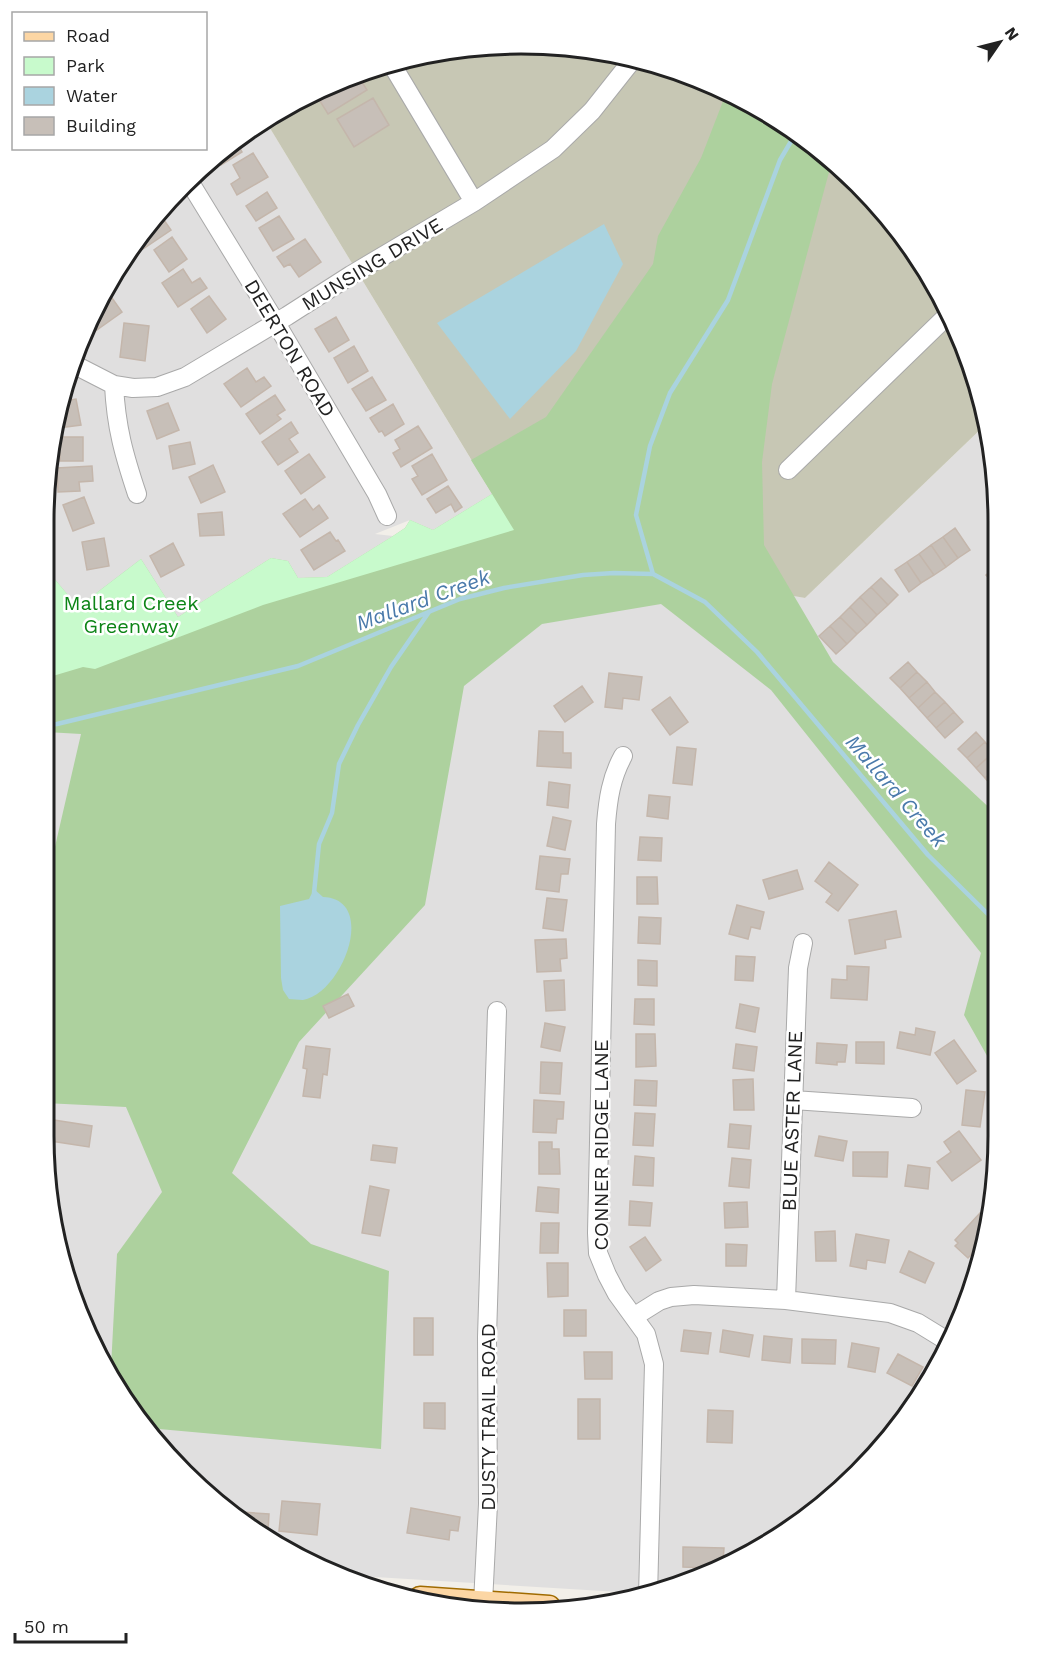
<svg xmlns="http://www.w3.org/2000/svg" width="1042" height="1657" viewBox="0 0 1042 1657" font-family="'Work Sans',sans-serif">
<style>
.residential{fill:#e0dfdf}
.construction{fill:#c7c7b4}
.forest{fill:#add19e}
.park{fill:#c8facc}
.water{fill:#aad3df}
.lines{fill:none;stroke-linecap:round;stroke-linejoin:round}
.stream{stroke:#aad3df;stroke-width:4.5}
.building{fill:#c7bfb8;stroke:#c4b6ab;stroke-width:1.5}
.minor-casing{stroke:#a9a9a9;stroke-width:20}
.major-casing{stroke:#a06b00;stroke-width:25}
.minor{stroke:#fff;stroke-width:18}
.major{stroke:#fcd6a4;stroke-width:22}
.labels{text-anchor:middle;stroke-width:5;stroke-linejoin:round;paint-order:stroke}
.street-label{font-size:20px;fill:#222;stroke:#fff}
.park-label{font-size:20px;fill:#0c8416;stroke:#fff}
.water-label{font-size:21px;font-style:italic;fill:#4a7aab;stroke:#fff}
.rim{fill:none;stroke:#222;stroke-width:3}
</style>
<rect width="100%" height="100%" fill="#f2efe9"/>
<path class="residential" d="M265,120L492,494L433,530L410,520L375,534L393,536L327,577L298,578L271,558L178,617L78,608L47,570L48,459L80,338L142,230L206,162Z
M985,425L997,489L994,1198L962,1318L900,1427L786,1533L652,1594L342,1575L230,1515L124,1402L69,1289L44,1136L46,678L514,530L805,598Z"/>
<path class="construction" d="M553,45L645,60L732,93L812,142L880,206L935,283L973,368L985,425L805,598L638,568L514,530L265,120L283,107L368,69L459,48Z"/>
<path class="forest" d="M727,91L812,142L832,161L772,384L762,462L764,545L833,662L996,814L995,1070L964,1015L981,953L771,690L661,604L542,624L464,686L425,905L299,1042L232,1173L311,1244L389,1271L381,1449L148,1428C132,1410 113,1392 111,1367L117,1254L162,1192L126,1107L44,1103L45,890L81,734L46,732L47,570L78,607L141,559L178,617L271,558L288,561L298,578L327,577L393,536L405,528L410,520L433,530L492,494L471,460L546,417L653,264L658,236L701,158Z"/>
<path class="park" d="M492,494L514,530L263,605L95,669L83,667L46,678L47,570L78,607L141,559L178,617L271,558L288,561L298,578L327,577L393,536L405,528L410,520L433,530Z"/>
<path class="water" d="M604,224L623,264L576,351L510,419L437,323Z
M314,889L323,897C378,899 343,993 303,1000C298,1000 293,999 289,999L283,990L281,978L280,906L309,899Z"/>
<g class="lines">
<path class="stream" d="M653,574L636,515L650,446L670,393L728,300L780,160L796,133
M46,725L57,724L298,666L460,599L504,588L583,575L614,573L653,574L705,602L757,652L928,855L996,922
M314,893L319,844L332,813L339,764L358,725L391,667L429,612"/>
</g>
<path class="building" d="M451,49L431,63L425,55Z
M357,74L367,90L328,114L315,93Z
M373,98L389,125L354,147L337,119Z
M236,141L242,152L221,165L215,156Z
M253,153L268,177L237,195L231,184L240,178L233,165Z
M267,192L277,208L256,221L246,206Z
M279,216L294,239L273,251L259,228Z
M154,218L158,224L164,220L171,230L143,249L137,240L142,230Z
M172,237L187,259L169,272L154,250Z
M305,239L321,262L299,277L290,264L284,267L277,257Z
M183,269L192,283L200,278L207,288L178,307L162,283Z
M107,291L122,312L94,332L88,324L95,316L94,314Z
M209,296L226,319L207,333L191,309Z
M336,317L349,340L329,352L315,329Z
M124,323L149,326L145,361L120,357Z
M354,346L368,371L348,383L334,358Z
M247,368L256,382L264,377L271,386L241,407L224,384Z
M372,377L386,400L366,411L352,389Z
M275,395L285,410L277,415L281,419L260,434L246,414Z
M76,399L81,425L59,428L58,421L63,401Z
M168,403L179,430L157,439L147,411Z
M393,404L404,424L385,436L382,431L379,432L370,418Z
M291,422L298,433L289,439L298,452L278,465L262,442Z
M418,426L432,448L401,467L393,453L400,449L395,440Z
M60,437H83V461H60Z
M190,442L195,464L173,469L169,446Z
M309,454L325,477L301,494L285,471Z
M432,454L447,480L422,495L412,479L418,476L412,466Z
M213,465L225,492L201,503L189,477Z
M92,466L93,481L79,482L80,491L58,492L57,468Z
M448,486L462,507L455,512L451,504L436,513L427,499Z
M84,497L94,523L73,531L63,505Z
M305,499L313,510L319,505L328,518L300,537L283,514Z
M222,512L224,535L200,536L198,514Z
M955,528L970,550L958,558L943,537Z
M330,532L336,541L338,540L345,551L314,570L301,550Z
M943,537L958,558L946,567L931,545Z
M104,538L109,566L87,570L82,542Z
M173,543L184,565L161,577L150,556Z
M931,545L946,567L934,575L919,554Z
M919,554L934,575L921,583L907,562Z
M907,562L921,583L909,592L895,570Z
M996,566L997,567V587L986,575Z
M881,578L898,595L888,605L871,587Z
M871,587L888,605L877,615L860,597Z
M860,597L877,615L867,625L850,607Z
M850,607L867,625L857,634L840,617Z
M840,617L857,634L847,644L830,626Z
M830,626L847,644L836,654L819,636Z
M908,662L917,672L900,688L890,678Z
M917,672L927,682L909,698L900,688Z
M609,673L642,677L639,700L623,698L622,709L605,707Z
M927,682L935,692L918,708L909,698Z
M582,686L593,702L565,722L554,706Z
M935,692L945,702L927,718L918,708Z
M670,697L688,722L670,735L652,710Z
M945,702L954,712L936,728L927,718Z
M954,712L963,722L945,738L936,728Z
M539,731L563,732V753H571V768L537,766Z
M976,732L985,742L967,758L958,749Z
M985,742L994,752L976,768L967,758Z
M677,747L696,749L692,785L673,783Z
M994,752L996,754V768L985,778L976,768Z
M996,768V786L994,788L985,778Z
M549,782L570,785L568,808L547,805Z
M649,795L670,797L668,819L647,816Z
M553,817L571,821L565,850L547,846Z
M640,837L662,838L661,861L638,860Z
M540,856L570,859L568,874H561L559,892L536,889Z
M829,862L858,885L838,911L826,902L832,894L815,881Z
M797,870L803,889L769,899L763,880Z
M637,877H657L658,904H637Z
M547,898L567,900L563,931L543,928Z
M737,905L764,912L760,929L751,927L748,939L729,934Z
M896,911L901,937L885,940L886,948L855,954L849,920Z
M639,917L661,918L660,944L638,943Z
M566,939L567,958L560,959L561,971L537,972L535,940Z
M736,956L755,957L753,981L735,980Z
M638,960L657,961V986L638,985Z
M847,966L869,967L867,1000L831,998L832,979L847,980Z
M564,980L565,1010L546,1011L544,981Z
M348,994L354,1006L329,1018L323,1006Z
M635,999H654V1025L634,1024Z
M740,1004L759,1008L755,1032L736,1028Z
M545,1023L565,1027L560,1051L541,1047Z
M916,1028L935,1032L930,1055L897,1048L900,1032L915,1035Z
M636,1034H655L656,1066L636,1067Z
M954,1040L976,1071L957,1084L935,1053Z
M856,1042H884V1064L856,1063Z
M817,1043L847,1045L845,1062H837V1065L816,1063Z
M736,1044L757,1047L754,1071L733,1068Z
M306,1046L330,1049L327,1075L323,1074L320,1098L303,1096L307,1069L303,1068Z
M541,1062L562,1063L560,1094L540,1093Z
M753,1079L754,1110H734L733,1080Z
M635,1080L657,1081L656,1106L634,1105Z
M966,1090L985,1092L980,1127L962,1125Z
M534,1100L564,1102L563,1119H557L556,1133L533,1132Z
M635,1113L655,1114L653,1146L633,1145Z
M54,1120L92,1126L89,1147L51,1141Z
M730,1124L751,1126L749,1149L728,1147Z
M959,1131L981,1160L952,1181L937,1162L951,1152L944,1142Z
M819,1136L847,1141L843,1161L815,1156Z
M539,1142H552V1149H559L560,1174H539Z
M373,1145L397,1148L395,1163L371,1160Z
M853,1152H888L887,1177L853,1176Z
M635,1156L654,1158L653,1186L633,1185Z
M732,1158L751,1160L749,1188L729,1186Z
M908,1165L930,1168L928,1189L905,1186Z
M370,1186L389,1190L380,1236L362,1233Z
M538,1187L559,1189L558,1213L536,1211Z
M630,1201L652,1203L650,1226L629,1225Z
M747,1202L748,1227L725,1228L724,1203Z
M980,1213L989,1220L982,1243L968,1258L955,1246L958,1243L955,1240Z
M541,1223H559L558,1253H540Z
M835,1231L836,1261H816L815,1232Z
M856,1234L889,1240L885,1263L867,1260L866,1269L850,1266Z
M645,1237L661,1260L646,1271L630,1247Z
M726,1244L747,1245L746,1266H726Z
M909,1251L934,1263L925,1283L900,1272Z
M547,1263H568V1296L548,1297Z
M564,1310H586V1336H564Z
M414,1318H433V1355H414Z
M684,1330L711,1333L708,1354L681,1351Z
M723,1330L753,1335L749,1357L720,1352Z
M764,1336L792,1339L790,1363L762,1360Z
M802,1339L836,1340L835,1364L802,1363Z
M852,1343L879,1348L875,1372L848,1367Z
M584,1352H612V1379H585Z
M898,1354L923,1367L912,1386L887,1373Z
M578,1399H600V1439H578Z
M424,1403H445V1429L424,1428Z
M708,1410L733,1411L732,1443L707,1442Z
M282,1501L320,1504L317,1535L279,1531Z
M411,1508L460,1517L458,1531L450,1530L449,1540L407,1533Z
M242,1512L269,1514L268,1531H260L241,1521Z
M683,1547L724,1548L723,1562L710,1568L683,1567Z"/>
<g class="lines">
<g class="minor-casing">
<path id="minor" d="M391,63L474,202
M189,181L276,323L377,494L387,516
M73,364L114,385L133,388L157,387L185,377L287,316L351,275L474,202L553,149L592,111L634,58
M114,385C116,427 124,455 137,494
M788,470L949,314
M623,756C611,778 608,799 606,824L597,1233L598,1253L607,1275L617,1294L646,1334L654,1364L648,1596
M793,1100L912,1108
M786,1300L798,968L803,943
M635,1316L659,1301L671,1297L694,1295L786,1300L890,1313L918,1323L949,1342
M483,1603L488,1504L487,1337L497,1011"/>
</g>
<g class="major-casing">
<path id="major" d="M420,1598L549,1607"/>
</g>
<use href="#minor" class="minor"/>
<use href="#major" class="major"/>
</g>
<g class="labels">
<g class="street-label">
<text transform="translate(372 264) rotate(-31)" y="7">MUNSING DRIVE</text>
<text transform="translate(290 348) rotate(59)" y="7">DEERTON ROAD</text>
<text transform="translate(792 1121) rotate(-88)" y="7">BLUE ASTER LANE</text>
<text transform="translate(601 1145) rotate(-90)" y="7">CONNER RIDGE LANE</text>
<text transform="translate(488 1417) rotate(-90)" y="7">DUSTY TRAIL ROAD</text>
</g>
<g class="park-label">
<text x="131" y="610">Mallard Creek<tspan x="131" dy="23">Greenway</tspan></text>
</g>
<g class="water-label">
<text transform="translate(423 600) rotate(-20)" y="7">Mallard Creek</text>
<text transform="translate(896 791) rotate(49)" y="7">Mallard Creek</text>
</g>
</g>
<path d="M0 0H1042V1657H0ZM521 54H521A467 467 0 0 1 988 521V1136A467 467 0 0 1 521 1603H521A467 467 0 0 1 54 1136V521A467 467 0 0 1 521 54Z" fill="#fff" fill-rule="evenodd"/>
<path class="rim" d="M521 54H521A467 467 0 0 1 988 521V1136A467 467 0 0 1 521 1603H521A467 467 0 0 1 54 1136V521A467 467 0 0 1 521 54Z"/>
<rect x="12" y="12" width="195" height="138" fill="#ffffff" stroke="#a7a7a7" stroke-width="1.5"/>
<rect x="24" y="32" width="30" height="9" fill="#fcd6a4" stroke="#a7a7a7" stroke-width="1.5"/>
<text x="66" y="42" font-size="18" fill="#222222">Road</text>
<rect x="24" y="57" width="30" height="18" fill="#c8facc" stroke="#a7a7a7" stroke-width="1.5"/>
<text x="66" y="72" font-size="18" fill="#222222">Park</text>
<rect x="24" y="87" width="30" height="18" fill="#aad3df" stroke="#a7a7a7" stroke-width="1.5"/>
<text x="66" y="102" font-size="18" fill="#222222">Water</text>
<rect x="24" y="117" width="30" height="18" fill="#c7bfb8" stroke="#a7a7a7" stroke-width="1.5"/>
<text x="66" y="132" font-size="18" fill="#222222">Building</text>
<g transform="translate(1000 42) rotate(55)" stroke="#ffffff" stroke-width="4.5" paint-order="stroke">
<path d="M0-4.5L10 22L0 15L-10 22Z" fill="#222222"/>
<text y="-9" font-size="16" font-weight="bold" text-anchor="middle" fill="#222222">N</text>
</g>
<path d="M15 1633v9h111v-9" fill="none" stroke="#222222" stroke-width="3"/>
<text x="24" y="1633" font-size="18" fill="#222222" stroke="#ffffff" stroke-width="4.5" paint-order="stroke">50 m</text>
</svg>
